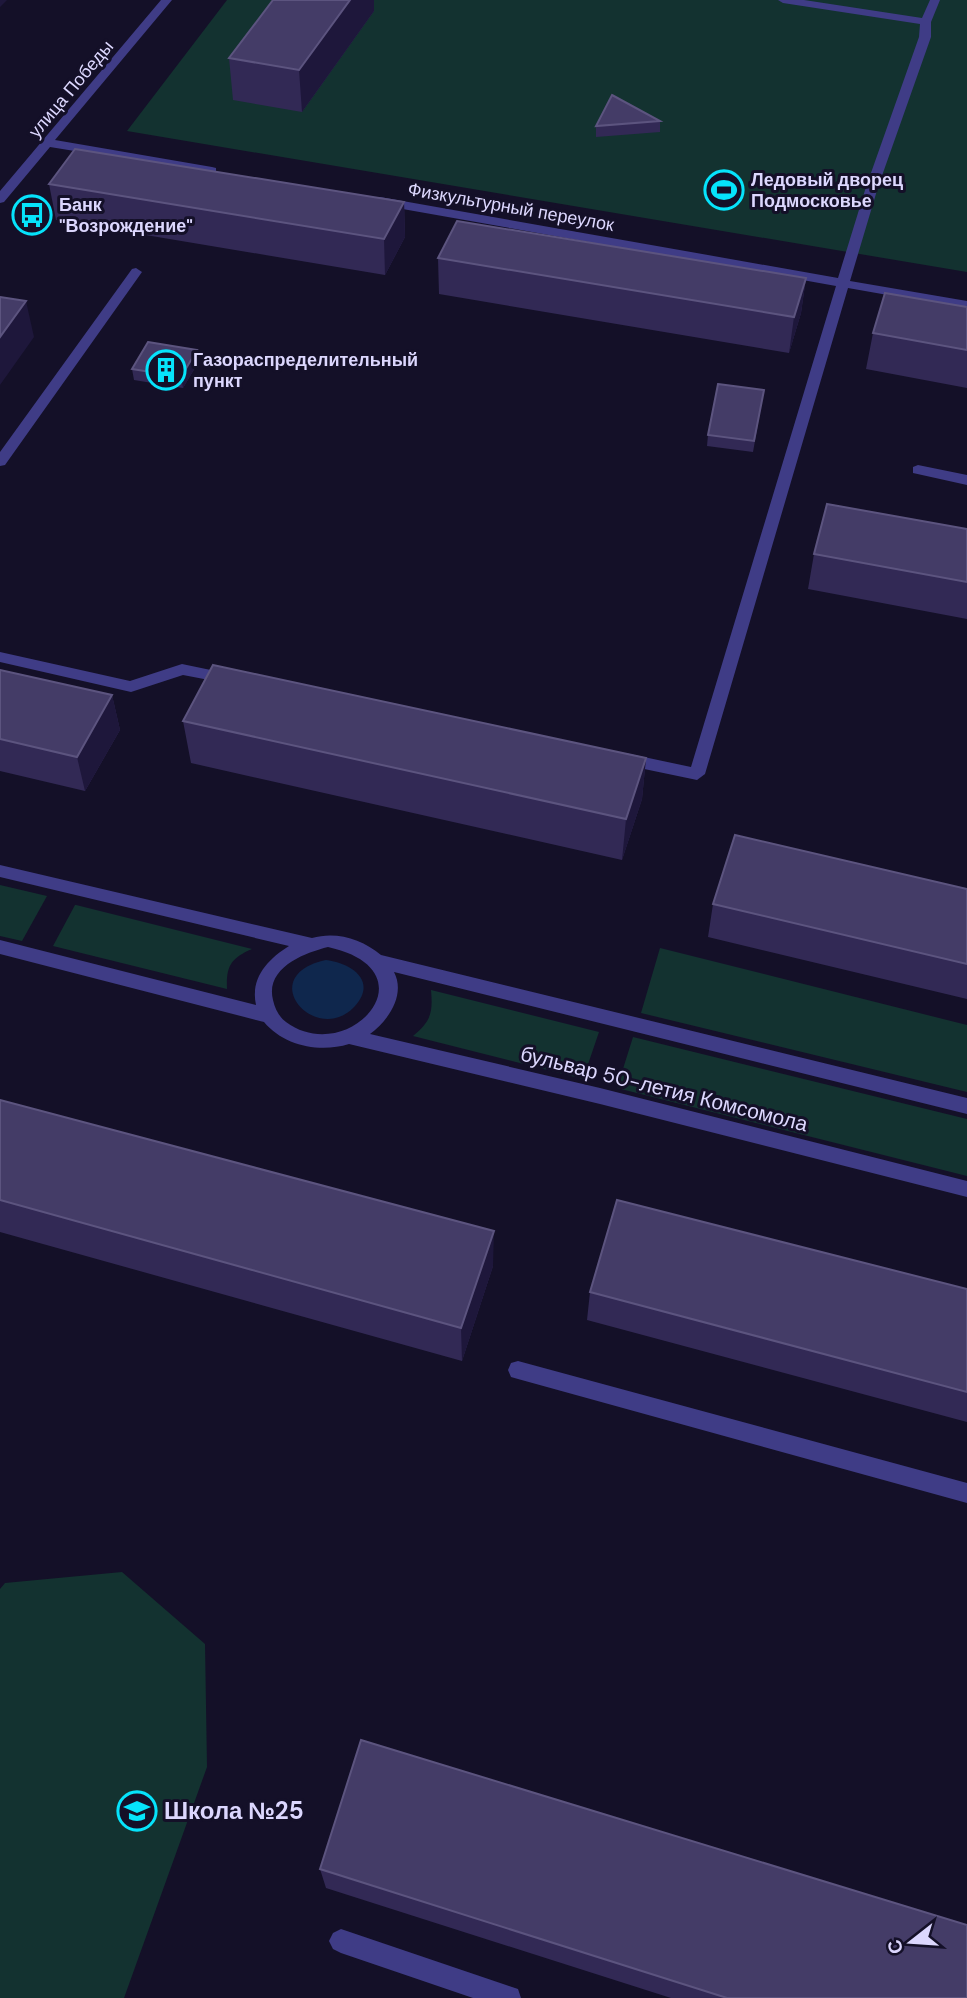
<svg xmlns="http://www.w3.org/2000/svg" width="967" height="1998" viewBox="0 0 967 1998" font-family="'DM Sans',sans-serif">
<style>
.green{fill:#133230}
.water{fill:#0f274d}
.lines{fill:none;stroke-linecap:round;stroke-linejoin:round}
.minor{fill:#3f3c86;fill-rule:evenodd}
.wall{fill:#322955}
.shaded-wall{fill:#1e173b}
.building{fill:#443c67;stroke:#5c547f;stroke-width:2}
.labels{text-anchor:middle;stroke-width:6;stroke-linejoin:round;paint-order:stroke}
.far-street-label{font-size:18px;fill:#dcd7fe;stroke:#141028}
.far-poi-label{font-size:18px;font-weight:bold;fill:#dcd7fe;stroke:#141028;text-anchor:start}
.street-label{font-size:21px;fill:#dcd7fe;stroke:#141028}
.near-poi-label{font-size:24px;font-weight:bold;fill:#dcd7fe;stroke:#141028;text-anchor:start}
</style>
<rect width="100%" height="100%" fill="#141028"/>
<path class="green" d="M227,0H967V272L127,131Z
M0,885L47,896L22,941L0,936Z
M75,905H76L252,949C231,958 226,966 227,989L53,946Z
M660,948L967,1025V1092L641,1013Z
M431,990L599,1032L583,1079L413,1036C431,1021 433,1013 431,990Z
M633,1037L967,1119V1176L617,1088Z
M122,1572L205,1644L207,1767L124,1998H0V1589L5,1583Z"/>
<path class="water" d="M326,960C350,963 378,980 355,1006C317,1048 252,976 326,960Z"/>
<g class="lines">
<path class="minor" d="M161,0H172L55,140L212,167L216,168V174L50,147L4,202L0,203V191Z
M778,0H804L922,18L930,0H940L931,22V37L878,187L850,281L967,301V309L848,288L705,774L697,780L625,765L617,759L625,753L691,767L836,286L380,205L374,201L380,197L838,278L866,187L919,37L920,24L783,3Z
M136,268L142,272L5,465L0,466V452L132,269Z
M918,465L967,475V485L913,473V467Z
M0,652L130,681L182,664L230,674L238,679L230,684L183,675L131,692L0,662Z
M0,865L312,938C336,931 362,939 381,955L967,1098V1114L394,972C406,995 388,1021 370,1034L600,1088L967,1181V1197L600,1104L349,1044C320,1053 284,1046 264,1022L0,954V940L256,1005C250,978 268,959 289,946L0,877ZM328,947C436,971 348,1068 286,1022C279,1017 275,1009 273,1000C265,968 304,953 328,947Z
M518,1361L967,1483V1503L518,1379L511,1377L508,1370L511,1363Z
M341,1929L509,1986L518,1989L521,1998H473L341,1953L333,1949L329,1941L333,1933Z"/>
</g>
<path class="wall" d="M273,0H374V11L302,112L233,100L229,58Z
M660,121V132L596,137V126Z
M49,184L404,202L405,237L385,275L56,220Z
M438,258L806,278L801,313L789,353L439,294Z
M967,307V388L866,369L873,333Z
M199,361L183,388L134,380L132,369Z
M762,401L753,452L707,446L708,435Z
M967,529V619L808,589L814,554Z
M0,670L112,695L120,730L85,791L0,771Z
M183,721L646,758L642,799L622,860L191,763Z
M967,889V999L708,937L713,904Z
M0,1100L493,1266L462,1361L0,1232Z
M967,1289V1422L587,1320L590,1292Z
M320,1869L967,1998H671L326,1888Z"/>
<path class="shaded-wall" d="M0,0H7L0,7Z
M350,0H374V11L302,112L299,70Z
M404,202L405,237L385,275L384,239Z
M806,278L801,313L789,353L794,317Z
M26,301L34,337L0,385V337Z
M197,350L199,361L183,388L181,377Z
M112,695L120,730L85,791L77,757Z
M646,758L642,799L622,860L626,819Z
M494,1231L493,1266L462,1361L461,1328Z"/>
<path class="building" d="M273,0H350L299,70L229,58Z
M612,95L660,121L596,126Z
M75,149L404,202L384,239L49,184Z
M457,221L806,278L794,317L438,258Z
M885,293L967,307V350L873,333Z
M0,297L26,301L0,337Z
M148,342L197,350L181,377L132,369Z
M718,384L764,390L754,441L708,435Z
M827,504L967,529V582L814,554Z
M213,665L646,758L626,819L183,721Z
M0,670L112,695L77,757L0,739Z
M735,835L967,889V964L713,904Z
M0,1100L494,1231L461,1328L0,1200Z
M617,1200L967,1289V1392L590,1292Z
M361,1740L967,1925V1998H727L320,1869Z"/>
<defs>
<g id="stadium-ring" transform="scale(2.0125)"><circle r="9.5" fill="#141028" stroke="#06e3fb" stroke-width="1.5"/><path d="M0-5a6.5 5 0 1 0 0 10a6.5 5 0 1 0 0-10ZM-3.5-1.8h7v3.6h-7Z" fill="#06e3fb"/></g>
<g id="bus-ring" transform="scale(2.0125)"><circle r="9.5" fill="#141028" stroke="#06e3fb" stroke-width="1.5"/><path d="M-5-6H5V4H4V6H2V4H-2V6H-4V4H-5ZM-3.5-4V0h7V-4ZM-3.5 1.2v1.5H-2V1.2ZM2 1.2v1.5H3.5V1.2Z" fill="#06e3fb"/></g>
<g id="building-ring" transform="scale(2.0125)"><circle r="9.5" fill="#141028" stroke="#06e3fb" stroke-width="1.5"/><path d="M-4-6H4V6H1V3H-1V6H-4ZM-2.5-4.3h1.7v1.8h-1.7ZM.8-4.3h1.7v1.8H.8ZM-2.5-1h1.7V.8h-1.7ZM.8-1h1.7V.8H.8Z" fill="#06e3fb"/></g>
<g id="school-ring" transform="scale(2.0125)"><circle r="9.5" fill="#141028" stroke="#06e3fb" stroke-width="1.5"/><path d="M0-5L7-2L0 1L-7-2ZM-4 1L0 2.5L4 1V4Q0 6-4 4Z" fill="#06e3fb"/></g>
</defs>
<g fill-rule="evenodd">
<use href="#stadium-ring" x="724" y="190"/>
<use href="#bus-ring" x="32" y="215"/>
<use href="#building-ring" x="166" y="370"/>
<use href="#school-ring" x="137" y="1811"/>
</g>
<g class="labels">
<g class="far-street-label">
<text transform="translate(71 89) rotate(-50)" y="6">улица Победы</text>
<text transform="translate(511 207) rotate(10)" y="6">Физкультурный переулок</text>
</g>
<g class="far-poi-label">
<text x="751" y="186">Ледовый дворец<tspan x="751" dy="21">Подмосковье</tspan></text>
<text x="59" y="211">Банк<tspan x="59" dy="21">"Возрождение"</tspan></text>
<text x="193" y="366">Газораспределительный<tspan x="193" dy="21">пункт</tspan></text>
</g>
<g class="street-label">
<text transform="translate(664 1089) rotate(14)" y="7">бульвар 50-летия Комсомола</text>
</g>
<g class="near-poi-label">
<text x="164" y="1819">Школа №25</text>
</g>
</g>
<g transform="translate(911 1942) rotate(253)" stroke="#141028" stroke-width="5" paint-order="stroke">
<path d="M0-5L12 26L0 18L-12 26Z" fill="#dcd7fe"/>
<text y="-10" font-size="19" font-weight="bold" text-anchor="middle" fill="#dcd7fe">С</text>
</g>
</svg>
